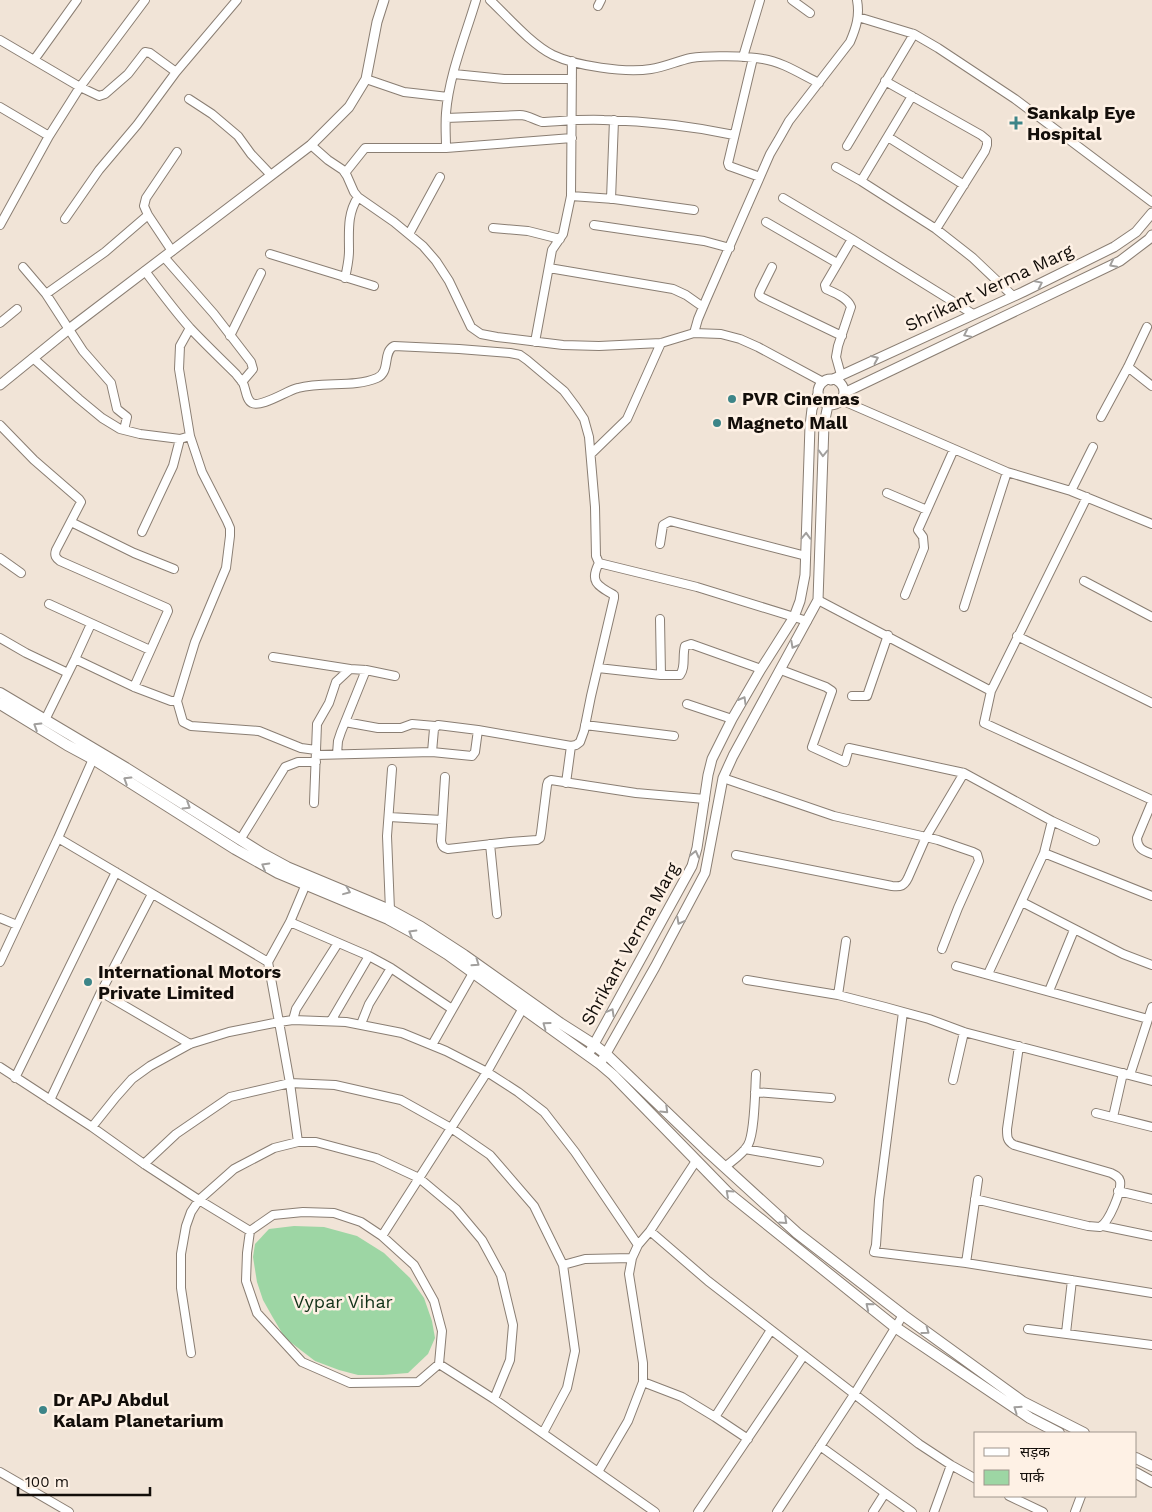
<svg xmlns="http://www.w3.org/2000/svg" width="1152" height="1512" viewBox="0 0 1152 1512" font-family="'Work Sans','Noto Sans Devanagari',sans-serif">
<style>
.green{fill:#9dd6a4}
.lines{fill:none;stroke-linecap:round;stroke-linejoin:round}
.minor-casing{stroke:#8a7e73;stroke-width:10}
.tertiary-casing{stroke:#8a7e73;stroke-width:11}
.secondary-casing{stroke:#8a7e73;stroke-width:12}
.minor{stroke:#fff;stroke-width:8}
.tertiary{stroke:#fff;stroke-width:9}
.secondary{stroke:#fff;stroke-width:10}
.oneway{stroke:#a19f9d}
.poi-dot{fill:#3d8588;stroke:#fef1e5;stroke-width:2}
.labels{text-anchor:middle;stroke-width:5;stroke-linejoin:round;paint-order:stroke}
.poi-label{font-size:18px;font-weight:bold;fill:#130e0a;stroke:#fef1e5;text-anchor:start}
.street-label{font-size:18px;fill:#130e0a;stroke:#fef1e5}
.park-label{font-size:18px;fill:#113117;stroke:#fef1e5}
</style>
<rect width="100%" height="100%" fill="#f1e4d7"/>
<path class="green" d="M294,1226L324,1227L357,1236L384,1253L410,1278L424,1298L432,1321L435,1338L428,1354L408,1373L383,1375H358L339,1370L315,1361L285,1338L272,1316L263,1300L257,1282L253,1257L255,1244L269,1229Z"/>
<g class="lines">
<g class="minor-casing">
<path id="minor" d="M490,0C508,17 531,44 553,55C576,66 625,73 651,69C665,67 677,61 691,58C707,55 747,56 763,59C783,62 802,75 819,83
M792,0L810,13
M598,6L601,0
M858,17L914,34L938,48L1015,99L1152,202
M0,40L80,87L99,96L105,94L128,74L145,52L150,53L176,72
M743,57L760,0
M753,58L728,163L729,166L732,167L760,177
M34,60L77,0
M454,74L504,79H572
M366,79L404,92L448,97
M885,81L981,135L987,140V145L985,151L936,229
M189,99L212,114L238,136L251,154L271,175
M0,107L49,136
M446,118L520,115C528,115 534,120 542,122C562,121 583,119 604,120C648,121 691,126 734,135
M888,137L964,185
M311,145L328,160L343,170L347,176L354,192L358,197L394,222L423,246L436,261L449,281L471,327L481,334L497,337L563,345L599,346L661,343L694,333L721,334L740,339L758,347L823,382
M847,146L914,34
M446,148C446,137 445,125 446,113C449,75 465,37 476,0
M836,167L861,181L936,229L973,258L1013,296
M345,173L365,148H446L572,138
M861,181L912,96
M571,196L614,199L694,210
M783,198L852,239L973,314
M611,199L614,120
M65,219L99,170L137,125L176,72L237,0
M766,222L837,263
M0,225L49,136L80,87L145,0
M594,225L704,241L730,248
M493,228L528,231L560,239
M409,234L440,177
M172,251L148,215L144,206L146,198L177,152
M270,254L374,286
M164,257L214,314L251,362L253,369L242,382
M23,267L46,294L83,351L111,383L117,409L127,417L124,430
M772,267L760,291L759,295L761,297L842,336
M549,268L673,289L686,295L703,307
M145,271C160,291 174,310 190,328C205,344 221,359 236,374C238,377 241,380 243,383C246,389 246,400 252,403C261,408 288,390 298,388C323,381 354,388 377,378C391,372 382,352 394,346L459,349L510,353L520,355L527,360L564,391L576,407L584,419L589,437L595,507L596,556L599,563L697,587L807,621
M345,278C347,269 349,260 349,251C349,231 347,214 358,197
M46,294L105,252L148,215
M0,323L17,309
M694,333L698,319L706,300L770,154L780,137L789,121L850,42C856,28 860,16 857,0
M230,336L261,273
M535,342L552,250L563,234L571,196L572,61
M33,358L79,399L102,418L120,429L140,434L180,439L190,436
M1128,367L1152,386
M841,375L836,357L838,346L851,307C848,298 835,293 826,289L825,285L852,239
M841,400L1007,472L1071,491L1152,524
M1101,417L1128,367L1147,327
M0,425L34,460L79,499L81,502L56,550C54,556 56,558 60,561L167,608L168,611L134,687
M591,454L627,419L661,343
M1071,491L1093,447
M887,493L927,510
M71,522L134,553L174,569
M142,532L173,466L180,439
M660,544L663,525L670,521L806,556
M0,558L21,573
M1084,581L1152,617
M905,595L924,548L923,537L918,530L954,449
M818,600L991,691L984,723L1152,800
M49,604L150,650
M964,607L1007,472
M660,619L661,675
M1017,636L1152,703
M0,638L26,653L68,673
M273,657L350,669L336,682L329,703L317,724L314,803
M75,659L134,687L171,701H177L195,642L226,568L230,536V528L227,521L202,472L190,436L179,369L180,346L190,328
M598,668L661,675H680C686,667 682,656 685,646L691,644L761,669
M350,669L366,670L395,676
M781,670L826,687L832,691L812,747L845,762L849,748L964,773L1052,821L1044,853L1152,896
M991,691L1087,497
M852,696H867L888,635
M177,701L183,722L191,726L259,731L301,748L316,750
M687,704L732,719
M45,720L75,659L91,624
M345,722L378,728H401L412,724L435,726
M585,725L674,736
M432,752L434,729L438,725L478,730L571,746L576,745L580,742L584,731L591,696L614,598V595C598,586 589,582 599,563
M337,754L338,741L341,732L366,670
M316,755L432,752L472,756L475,752L478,730
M93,759L58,838L268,962L290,922L306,884
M445,777L441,841C442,846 443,848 448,849L510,842L537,840L540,838L541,833L547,785L548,782L551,780L636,793L705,799
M723,778L834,816L926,837L964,773
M566,783L571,746
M1152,802L1137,838C1137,848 1143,851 1152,854
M389,817L442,820
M1052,821L1095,841
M240,840L285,767L298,762H316
M490,844L497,914
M736,855L892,886C901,887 904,886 908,878L926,837L938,840L973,852L977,854L979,861L958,908L942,949
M1022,902L1123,954L1152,965
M390,910L387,836L392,769
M0,918L17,925
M290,922L369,956L391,968L452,1009
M0,962L58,838
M956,966L1148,1019
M988,974L1044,853
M747,980L838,995L885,1007L929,1019L964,1032L1152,1081
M1049,991L1074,930
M101,992L190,1044
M838,995L846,941
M903,1012L879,1200L876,1245L874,1252L966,1263L1152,1293
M293,1020L296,1009L338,943
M331,1021L369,956
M361,1024L369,1004L391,968
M432,1045L473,973
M0,1067L92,1127L144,1164L199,1200L250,1231L273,1215L303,1212L334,1213L361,1222L382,1236L414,1265L434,1301L442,1331L439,1364L418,1382L350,1383L302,1362L257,1313L246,1281L247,1253L250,1231
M1130,1075L1152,1007
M15,1078L116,872
M953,1080L964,1032
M755,1092L831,1098
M50,1100L101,992L152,894
M1096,1113L1152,1127
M1113,1117L1123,1073
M92,1127L116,1097L132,1079L150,1066L190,1044L229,1032L279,1022L268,962
M298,1142L290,1083L279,1022L293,1020L346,1022L402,1033L446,1051L487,1072L523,1008
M745,1149L819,1162
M144,1164L176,1134L230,1097L290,1083L335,1085L401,1100L451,1128L490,1155L534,1206L563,1265L575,1351L567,1388L543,1433
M725,1167C732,1161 743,1154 748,1145C755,1132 755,1090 756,1074
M1118,1191L1152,1199
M975,1199L1088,1226L1100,1227C1109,1222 1122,1191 1120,1181C1119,1177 1115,1175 1111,1173L1014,1145C1007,1141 1007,1137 1007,1129L1019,1046
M1103,1226L1152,1236
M650,1231L708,1281L919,1444L951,1465L976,1479
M382,1236L487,1072L518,1092L544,1112L575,1152L638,1245
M966,1263L978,1180
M563,1265L585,1259L632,1258
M1028,1329L1152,1345
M1066,1333L1072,1280
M191,1353L181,1288V1254L186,1226L191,1212L199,1200L234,1169L274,1148L298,1142H316L376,1158L419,1178L456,1209L482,1240L501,1275L513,1325L510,1360L494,1399
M439,1364L494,1399L655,1512
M643,1382L682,1397L715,1417L748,1439
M715,1417L771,1330
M820,1446L885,1493L912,1512
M0,1472L69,1512
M598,1472L628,1421L643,1382V1363L629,1274L632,1258L638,1245L650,1231L696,1161
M1009,1496L1043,1512
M698,1512L804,1355
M777,1512L855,1393L903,1315
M873,1512L885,1493
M934,1512L951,1465
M1075,1512L1081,1496"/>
</g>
<g class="tertiary-casing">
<path id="tertiary" d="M818 392a13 13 0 1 1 26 0a13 13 0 1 1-26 0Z
M831,380L1023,292L1114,247L1136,232L1152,213
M0,385L69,329L311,145L349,107L366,79L377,22L384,0
M844,393L1120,261L1149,239L1152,235
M588,1055L692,866L697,848L708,775L712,759L732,719L761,669L794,617L800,601L805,575L810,426L812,409L818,394
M600,1064L655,967L705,873L723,778L733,756L818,600L824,424L828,405"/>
</g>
<g class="secondary-casing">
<path id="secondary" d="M0,693L126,768L263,854L287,867L390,910L421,927L464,955L560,1023L593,1044L606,1054L706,1150L797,1233L903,1315L1023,1402L1084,1433
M0,704L67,745L93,759L235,849L278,873L388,919L410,931L447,954L600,1064L613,1075L728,1193L895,1327L1030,1418L1059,1433
M1136,1458L1152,1466
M1136,1473L1152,1482"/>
</g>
<use href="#minor" class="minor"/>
<use href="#tertiary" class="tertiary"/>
<use href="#secondary" class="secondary"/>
</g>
<defs><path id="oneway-chevron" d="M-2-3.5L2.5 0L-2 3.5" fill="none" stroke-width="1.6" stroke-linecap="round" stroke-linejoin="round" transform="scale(1.25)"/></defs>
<g class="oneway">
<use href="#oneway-chevron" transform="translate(1113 264) rotate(153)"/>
<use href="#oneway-chevron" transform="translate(1039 284) rotate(-26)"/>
<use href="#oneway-chevron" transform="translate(967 334) rotate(154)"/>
<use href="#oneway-chevron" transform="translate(875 359) rotate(-24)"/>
<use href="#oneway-chevron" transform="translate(823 453) rotate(92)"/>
<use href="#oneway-chevron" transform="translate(806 536) rotate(-88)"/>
<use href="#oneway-chevron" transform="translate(794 645) rotate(118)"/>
<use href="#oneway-chevron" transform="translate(743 700) rotate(-60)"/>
<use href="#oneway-chevron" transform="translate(37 726) rotate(-148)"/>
<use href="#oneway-chevron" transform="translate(127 780) rotate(-148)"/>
<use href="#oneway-chevron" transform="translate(187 806) rotate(32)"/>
<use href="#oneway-chevron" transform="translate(695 854) rotate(-76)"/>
<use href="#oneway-chevron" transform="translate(265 866) rotate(-150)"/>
<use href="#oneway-chevron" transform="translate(347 891) rotate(22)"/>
<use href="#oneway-chevron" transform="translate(680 921) rotate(118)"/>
<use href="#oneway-chevron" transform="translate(412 933) rotate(-149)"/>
<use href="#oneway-chevron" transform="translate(476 963) rotate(35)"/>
<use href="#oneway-chevron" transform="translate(611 1012) rotate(-61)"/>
<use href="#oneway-chevron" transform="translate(546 1025) rotate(-144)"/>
<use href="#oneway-chevron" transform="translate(665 1110) rotate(44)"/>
<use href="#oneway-chevron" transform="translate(729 1193) rotate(-138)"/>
<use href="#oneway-chevron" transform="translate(784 1221) rotate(42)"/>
<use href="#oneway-chevron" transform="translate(869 1306) rotate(-141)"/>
<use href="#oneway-chevron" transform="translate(926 1331) rotate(36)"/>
<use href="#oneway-chevron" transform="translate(1017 1409) rotate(-145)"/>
</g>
<g class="poi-dot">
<path d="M1013.5 115.5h5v5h5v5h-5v5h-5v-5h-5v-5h5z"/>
<circle cx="732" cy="399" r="5"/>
<circle cx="717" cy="423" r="5"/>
<circle cx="88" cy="982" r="5"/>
<circle cx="43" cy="1410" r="5"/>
</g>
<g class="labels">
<g class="poi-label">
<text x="1027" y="119">Sankalp Eye<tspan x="1027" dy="21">Hospital</tspan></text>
<text x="742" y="405">PVR Cinemas</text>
<text x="727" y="429">Magneto Mall</text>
<text x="98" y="978">International Motors<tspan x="98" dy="21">Private Limited</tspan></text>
<text x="53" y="1406">Dr APJ Abdul<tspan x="53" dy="21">Kalam Planetarium</tspan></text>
</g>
<g class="street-label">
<text transform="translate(989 288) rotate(-25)" y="6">Shrikant Verma Marg</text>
<text transform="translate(630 944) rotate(-61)" y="6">Shrikant Verma Marg</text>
</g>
<g class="park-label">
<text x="343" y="1308">Vypar Vihar</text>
</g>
</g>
<rect x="974" y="1432" width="162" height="65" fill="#fef1e5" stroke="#a0968d"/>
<rect x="984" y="1448" width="25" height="8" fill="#ffffff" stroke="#a0968d"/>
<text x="1020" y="1457" font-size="15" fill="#130e0a">सड़क</text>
<rect x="984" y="1470" width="25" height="15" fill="#9dd6a4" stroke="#a0968d"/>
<text x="1020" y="1482" font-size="15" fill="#130e0a">पार्क</text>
<path d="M18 1487v8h132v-8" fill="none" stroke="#130e0a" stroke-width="2.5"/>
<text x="25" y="1487" font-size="15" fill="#130e0a" stroke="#fef1e5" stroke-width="4" paint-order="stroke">100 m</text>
</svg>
